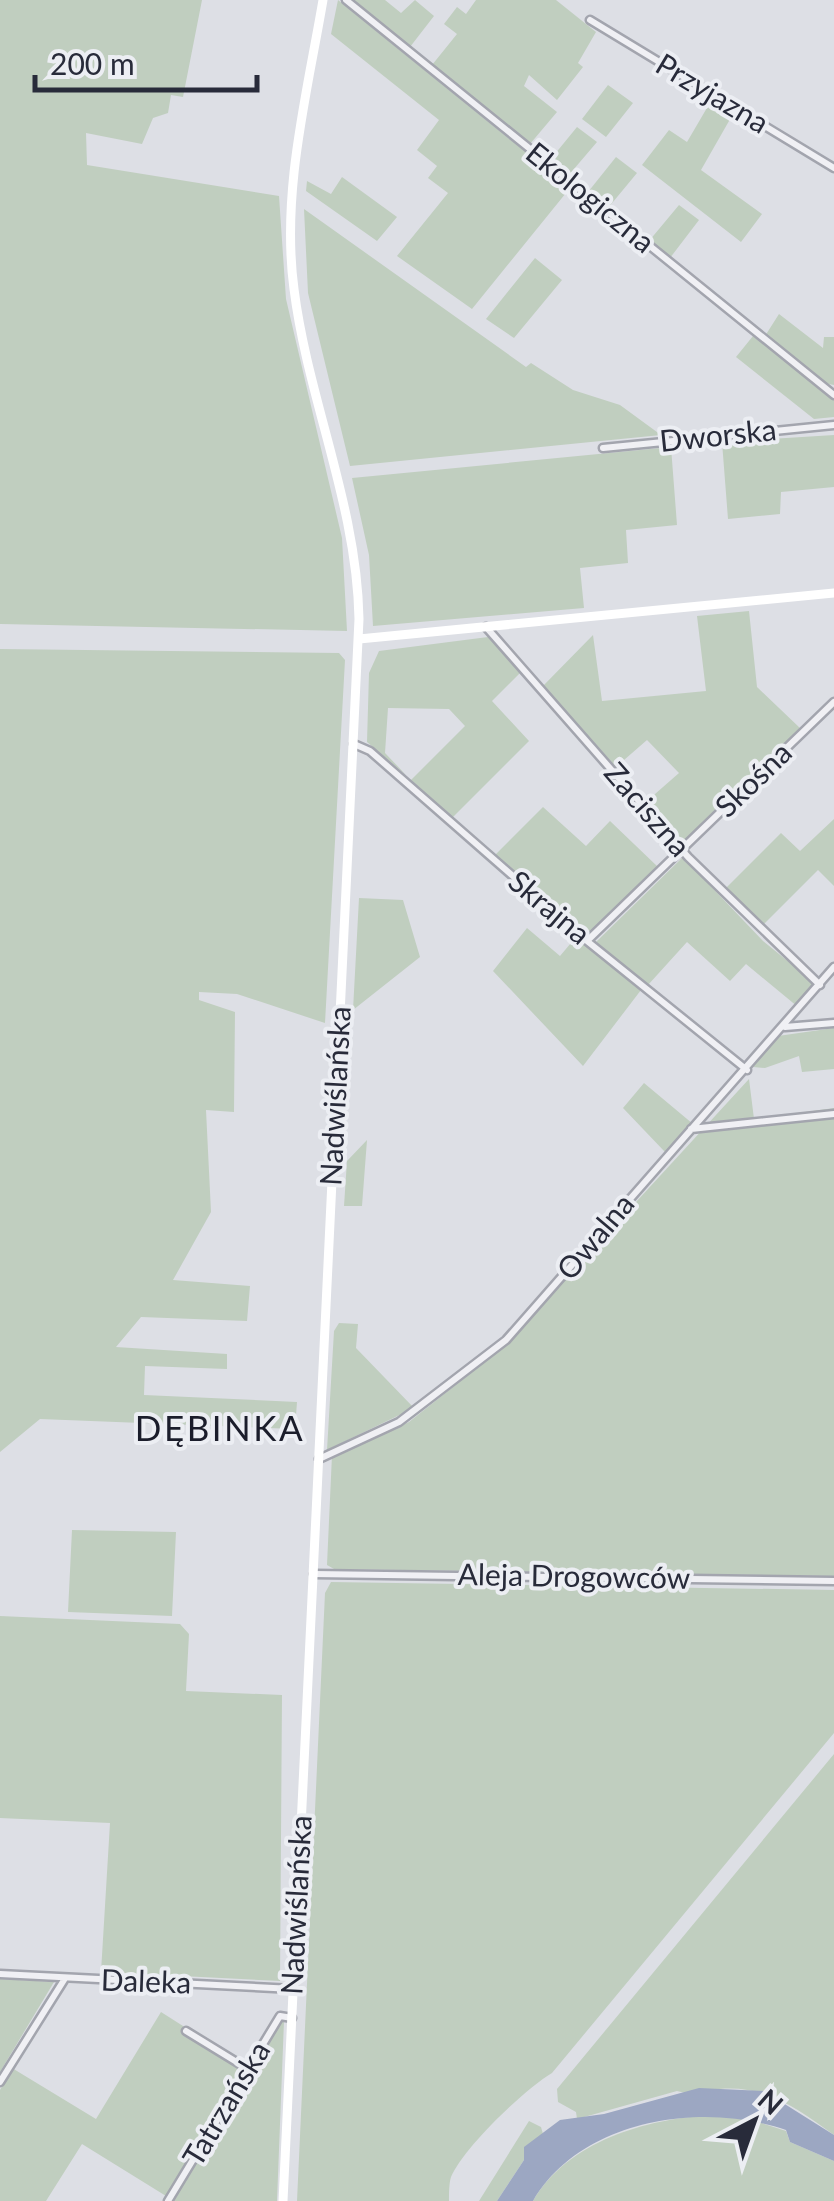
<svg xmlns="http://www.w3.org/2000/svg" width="834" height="2201" viewBox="0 0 834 2201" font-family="Lato,sans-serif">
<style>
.green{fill:#c0cebf}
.water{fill:#9ca7c2}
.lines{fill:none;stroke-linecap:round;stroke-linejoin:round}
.street-casing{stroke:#a3a5ae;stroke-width:11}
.street{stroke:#f0f0f4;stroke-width:6}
.secondary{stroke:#fff;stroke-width:9}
.labels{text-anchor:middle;stroke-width:8;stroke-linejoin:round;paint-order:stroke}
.street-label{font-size:30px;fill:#282b3a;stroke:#eceef3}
.quarter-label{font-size:35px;letter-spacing:2.5px;fill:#1b1d2b;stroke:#eceef3}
</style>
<rect width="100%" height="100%" fill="#dddfe5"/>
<path class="green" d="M0,0H202L183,97L171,95L168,113L153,118L142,144L86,133L87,165L279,196L286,299L342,538L347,631L0,624Z
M338,0L570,188L472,309L397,256L448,193L428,178L437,166L417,150L439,120L331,34Z
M353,0H385L401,13L415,0L434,16L410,47Z
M476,0H556L596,32L578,63L583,67L557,100L529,75L524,86L557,112L530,144L432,65L457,34L444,24L457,7L466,14Z
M608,85L633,103L606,137L582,119Z
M711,101L733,114L701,170L762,214L741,242L642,165L669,130L687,142Z
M577,127L597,142L568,176L550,160Z
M616,157L637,173L608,208L588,192Z
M342,177L397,217L377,241L306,191L307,181L331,194Z
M679,205L699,220L670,258L649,241Z
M304,209L526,367L531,363L573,390L620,405L661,435L350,466L308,293Z
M535,258L562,280L514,338L486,319Z
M779,314L823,348L824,337H834V385L824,383L765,336Z
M753,336L834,400V417L814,419L736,357Z
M834,435V487L781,492L780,514L728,519L722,442Z
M671,447L677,525L626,530L628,563L580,568L584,608L373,626L369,555L352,478Z
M749,611L757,687L801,729L685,843L647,801L679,773L647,740L616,767L543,686L593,635L602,701L706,691L697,616Z
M488,637L520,673L492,701L529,741L452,818L411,780L465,726L449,709L388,708L385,753L406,775L367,742L369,673L379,651Z
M0,649L339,653L345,660L325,1023L237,994L199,992V1000L235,1012L234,1112L206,1110L211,1212L173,1280L250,1286L247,1321L141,1317L116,1347L227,1354V1369L145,1366L144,1395L297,1402L295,1429L40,1419L0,1452Z
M543,807L586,846L610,821L658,867L593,931H585L495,855Z
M834,819V886L818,870L761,927L725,889L781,833L800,851Z
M683,857L763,941L816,984L798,1007L746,964L730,981L687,942L648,985L596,942Z
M359,898L403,900L420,957L353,1010Z
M527,928L560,956L576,937L641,990L583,1066L493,971Z
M834,1028V1069L802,1072L799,1056L765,1068L753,1067L778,1036Z
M749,1079L754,1119L834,1108V1576L334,1569L327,1565L332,1455L409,1422L502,1348Z
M644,1083L693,1124L665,1152L623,1108Z
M367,1140L362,1206H344L347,1161Z
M339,1323L358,1324L356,1348L414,1408L327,1450L334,1331Z
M72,1530L176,1532L172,1616L68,1612Z
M331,1582L834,1590V1733L552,2073C525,2089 464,2147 451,2177C449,2183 449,2194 449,2201H297L325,1593Z
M0,1616L180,1624L189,1634L186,1691L282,1695L280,1981L101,1972L110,1823L0,1818Z
M834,1754V2135C799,2109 765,2085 720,2089C708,2090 701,2087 690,2094L677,2091L577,2119L576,2112L558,2102L557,2089Z
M0,1979L54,1982L0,2072Z
M161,2012L246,2066L166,2196L82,2144L46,2201H0V2090L12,2068L96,2119Z
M280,2021H284L277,2201H171Z
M711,2115L749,2119L786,2131L790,2142L834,2161V2201H533C568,2141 646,2119 711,2115Z
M529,2121L541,2127L543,2134L525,2147L524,2160L497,2201H479Z"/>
<path class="water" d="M699,2088L764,2091L834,2135V2161L790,2142L786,2130C702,2101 581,2119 533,2201H497L524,2160V2147L560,2120L604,2114Z"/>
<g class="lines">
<g class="street-casing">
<path id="street" d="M346,0L834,395
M590,20L834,168
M603,448L834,425
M486,627L688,857L820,985
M354,744L370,751L587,941L747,1070
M587,941L834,702
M785,1027L834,1023
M691,1129L834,1114
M319,1459L399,1422L506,1340L834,967
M314,1574L834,1581
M0,1974L293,1989
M186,2031L248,2069
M0,2082L64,1980
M168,2201L280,2016L292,2018"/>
</g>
<use href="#street" class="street"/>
<path class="secondary" d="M359,639L834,593
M283,2201L359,619C357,505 308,400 294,289C281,193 307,94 323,0"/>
</g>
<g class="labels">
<g class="street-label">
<text transform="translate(712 94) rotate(31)" y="10">Przyjazna</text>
<text transform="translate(590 198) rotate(39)" y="10">Ekologiczna</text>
<text transform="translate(718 436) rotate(-6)" y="10">Dworska</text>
<text transform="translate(754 780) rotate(-44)" y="10">Skośna</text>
<text transform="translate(647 810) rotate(49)" y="10">Zaciszna</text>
<text transform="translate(549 908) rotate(40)" y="10">Skrajna</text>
<text transform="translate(336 1096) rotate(-87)" y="10">Nadwiślańska</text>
<text transform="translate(596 1237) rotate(-50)" y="10">Owalna</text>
<text transform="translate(574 1577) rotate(1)" y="10">Aleja Drogowców</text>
<text transform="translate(297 1905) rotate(-87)" y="10">Nadwiślańska</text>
<text transform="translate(146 1982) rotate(2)" y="10">Daleka</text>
<text transform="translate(227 2104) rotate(-59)" y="10">Tatrzańska</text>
</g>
<g class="quarter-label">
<text x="220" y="1441">DĘBINKA</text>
</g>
</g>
<g transform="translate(754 2121) rotate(41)" stroke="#eceef3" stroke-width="8" paint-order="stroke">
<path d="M0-8L18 38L0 25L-18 38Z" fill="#282b3a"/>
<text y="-15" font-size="28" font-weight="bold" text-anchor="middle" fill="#282b3a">N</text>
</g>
<path d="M35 75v15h222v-15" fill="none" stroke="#282b3a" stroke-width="5"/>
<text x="50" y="75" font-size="30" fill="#282b3a" stroke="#eceef3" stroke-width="8" paint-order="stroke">200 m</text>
</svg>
